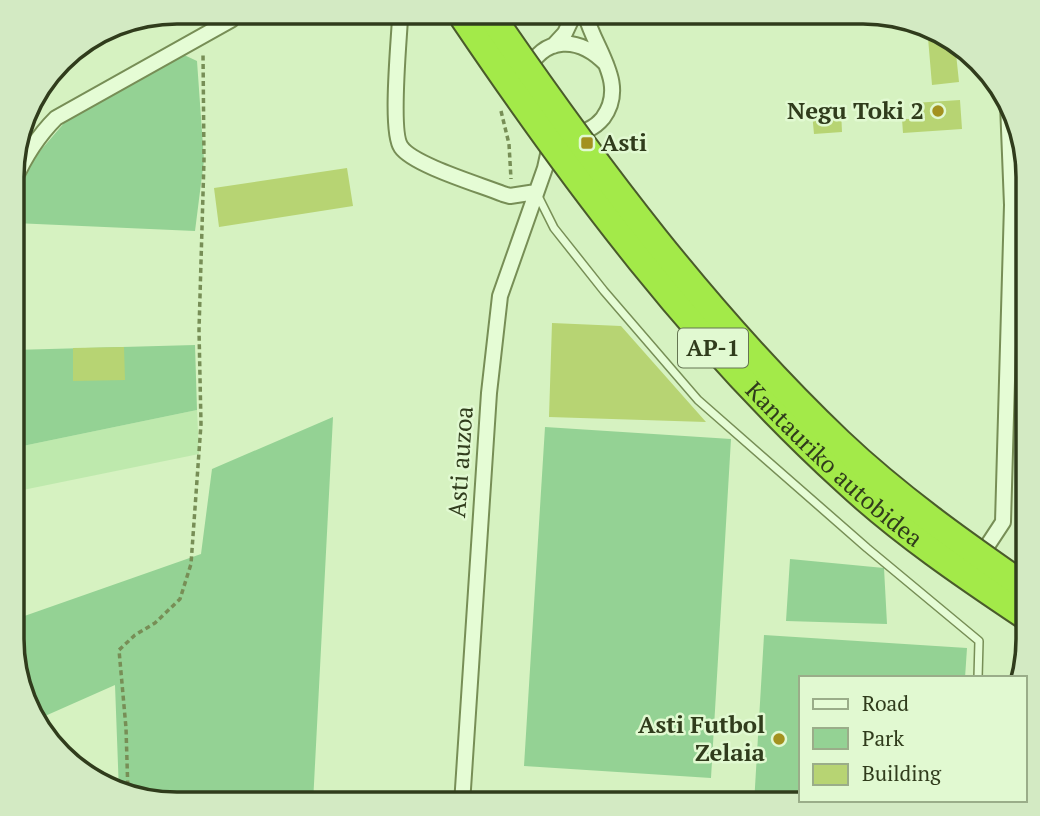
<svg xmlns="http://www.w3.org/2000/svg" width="1040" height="816" viewBox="0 0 1040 816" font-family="'PT Serif',serif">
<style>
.farmland{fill:#bee9ad}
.green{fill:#94d294}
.building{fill:#b7d473}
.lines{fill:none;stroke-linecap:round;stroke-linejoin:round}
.lane-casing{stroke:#778e56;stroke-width:10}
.street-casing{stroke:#778e56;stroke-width:18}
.path{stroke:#778e56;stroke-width:3.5;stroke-dasharray:5 3.5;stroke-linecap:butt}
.lane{stroke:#e5fcd5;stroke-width:7}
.street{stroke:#e5fcd5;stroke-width:14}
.highway-bridge-casing{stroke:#4a5b2b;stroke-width:30;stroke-linecap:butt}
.highway-bridge{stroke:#a3ea49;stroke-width:26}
.poi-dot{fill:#a39220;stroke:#e1f9d1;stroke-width:2.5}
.labels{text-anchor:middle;stroke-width:5;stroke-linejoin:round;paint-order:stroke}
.shield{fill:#e1f9d1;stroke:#657552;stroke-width:2}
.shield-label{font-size:23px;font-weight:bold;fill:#303c1c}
.poi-label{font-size:24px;font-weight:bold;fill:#303c1c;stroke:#e1f9d1;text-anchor:end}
.street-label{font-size:24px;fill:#303c1c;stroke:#e1f9d1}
.rim{fill:none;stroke:#303c1c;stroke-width:3.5}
</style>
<rect width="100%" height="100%" fill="#d6f2c1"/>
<path class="farmland" d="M197,410L199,454L13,492V448Z"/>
<path class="green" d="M182,54L197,61L204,160L195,231L14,223V202L34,158L65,122Z
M195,345L197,410L13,448V350Z
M333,417L313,803H167L119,792L115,685L36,720C18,696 13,649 13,620L201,554L212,469Z
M545,427L731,439L711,778L524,766Z
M790,559L884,568L887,624L786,621Z
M764,635L967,648L965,678H800V800H880L862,804H754Z
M476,792L671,804H475Z"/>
<path class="building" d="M927,26L955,44L959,82L932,85Z
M960,100L962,129L903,133L902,119H915L914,103Z
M841,110L842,132L814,134L812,112Z
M347,168L353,206L219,227L214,188Z
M552,323L621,326L706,422L549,417Z
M124,347L125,380L73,381V348Z"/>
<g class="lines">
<g class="lane-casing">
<path id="lane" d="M538,196L554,228L604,291L698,400L867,548L979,641L978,678"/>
</g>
<g class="street-casing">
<path id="street" d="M400,18C399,41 390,132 401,147C413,165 481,185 503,194L510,196L536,192
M553,46L565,33L573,16
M526,73C544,35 579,36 606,64
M570,134C582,134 595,128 603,118C628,84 595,50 586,16
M14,181C25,156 37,137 56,118L231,20
M978,560L1003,522L1012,205L1008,104
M462,804L489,393L500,296L545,168L551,141"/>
</g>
<path class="path" d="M501,111L509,144L511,179
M128,794L126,728L119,650L135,635L155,623L180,599L191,564L201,424L199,330L204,160L203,52"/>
<use href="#lane" class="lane"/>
<use href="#street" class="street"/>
<g class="highway-bridge-casing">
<g id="highway-bridge">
<path id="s1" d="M463,17C576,184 696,344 846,481C901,532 964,575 1027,617"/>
<path d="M492,17C596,168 706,315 839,442C897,497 962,543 1027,588"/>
</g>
</g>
<use href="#highway-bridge" class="highway-bridge"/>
</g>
<g class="poi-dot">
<circle cx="938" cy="111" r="7"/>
<rect x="580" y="136" width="14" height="14" rx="3.5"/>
<circle cx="779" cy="739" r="7"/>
</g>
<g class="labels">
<rect class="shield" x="678" y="328.5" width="70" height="39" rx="5"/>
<g class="shield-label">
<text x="713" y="356">AP-1</text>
</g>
<g class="poi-label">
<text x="924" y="119">Negu Toki 2</text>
<text x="601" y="151" text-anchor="start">Asti</text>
<text x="765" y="733">Asti Futbol<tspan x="765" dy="28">Zelaia</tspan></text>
</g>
<g class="street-label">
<text transform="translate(461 462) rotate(-86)" y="8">Asti auzoa</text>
<text dy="8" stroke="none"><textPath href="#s1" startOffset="583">Kantauriko autobidea</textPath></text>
</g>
</g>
<path d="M0 0H1040V816H0ZM177 24H863A153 153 0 0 1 1016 177V639A153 153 0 0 1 863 792H177A153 153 0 0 1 24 639V177A153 153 0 0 1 177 24Z" fill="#d3eac3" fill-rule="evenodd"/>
<path class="rim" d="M177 24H863A153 153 0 0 1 1016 177V639A153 153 0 0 1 863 792H177A153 153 0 0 1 24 639V177A153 153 0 0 1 177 24Z"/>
<rect x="799" y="676" width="228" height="126" fill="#e1f9d1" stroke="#9aad89" stroke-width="2"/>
<rect x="813" y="699" width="35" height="10" fill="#e5fcd5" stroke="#9aad89" stroke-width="2"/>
<text x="862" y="711" font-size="21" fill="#303c1c">Road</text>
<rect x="813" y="728" width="35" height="21" fill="#94d294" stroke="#9aad89" stroke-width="2"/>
<text x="862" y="746" font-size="21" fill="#303c1c">Park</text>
<rect x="813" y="764" width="35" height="21" fill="#b7d473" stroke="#9aad89" stroke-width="2"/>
<text x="862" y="781" font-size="21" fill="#303c1c">Building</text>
</svg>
